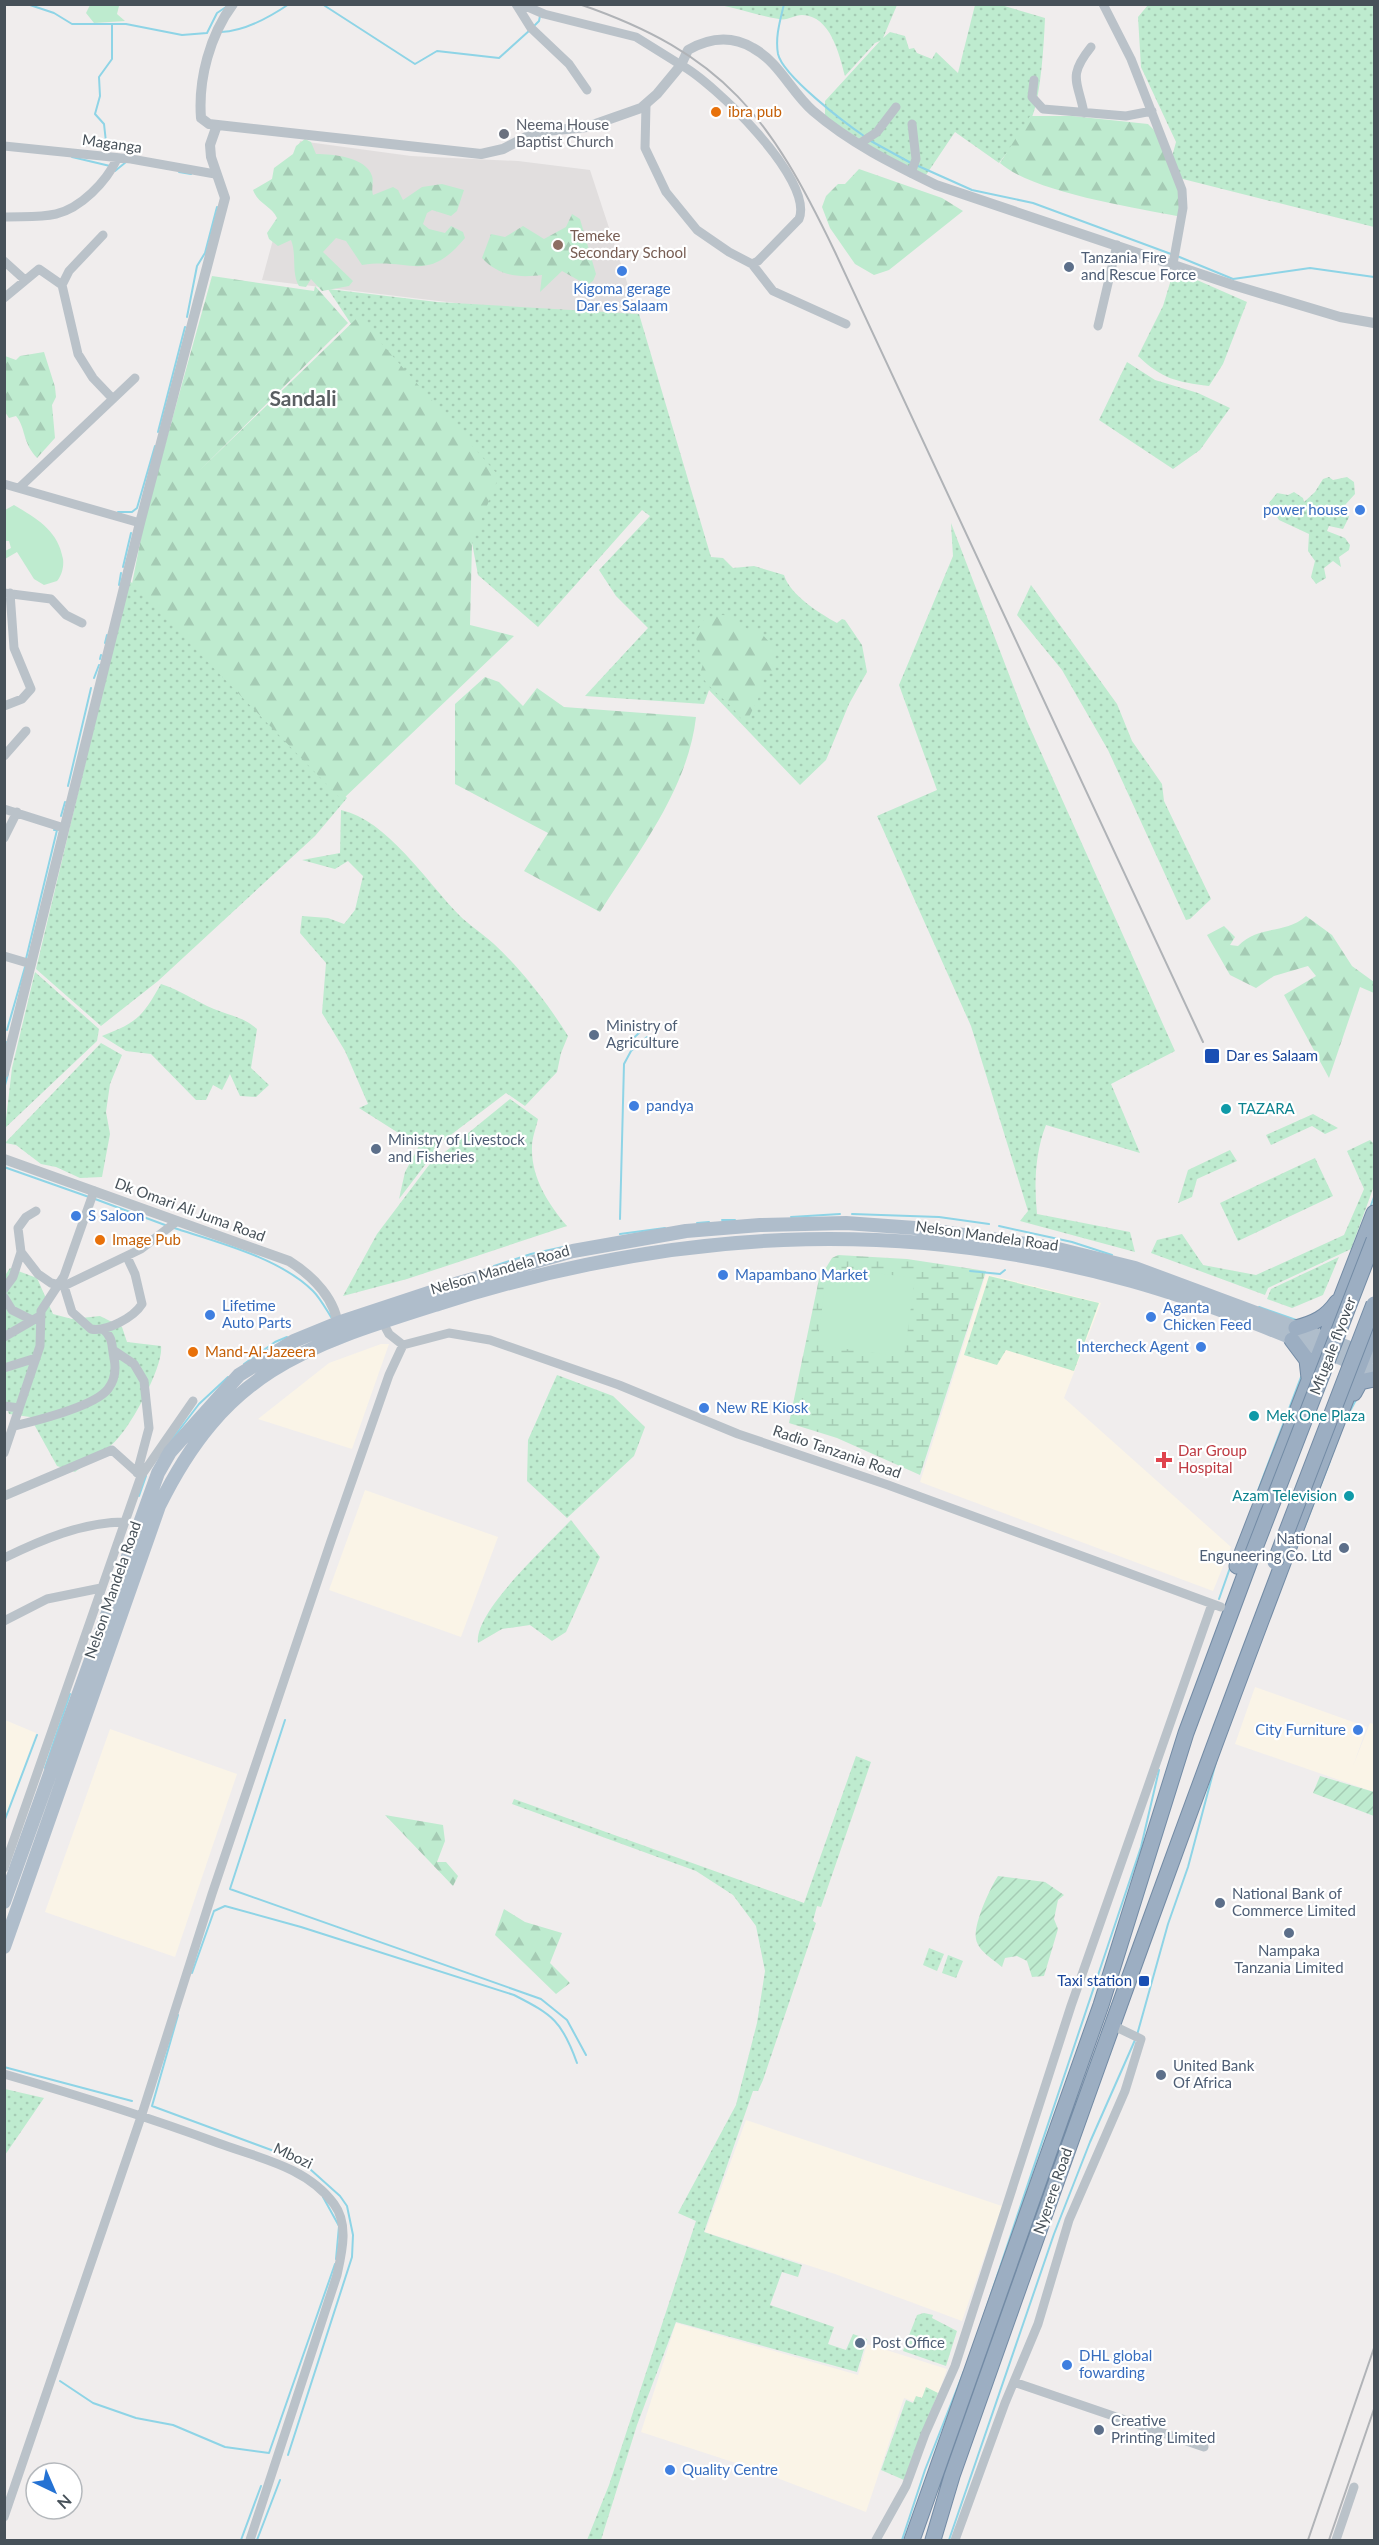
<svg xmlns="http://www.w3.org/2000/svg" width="1379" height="2545" viewBox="0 0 1379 2545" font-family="Lato,sans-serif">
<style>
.commercial{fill:#faf4e7}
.education{fill:#e1dede}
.grass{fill:url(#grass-dots)}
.forest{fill:url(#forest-firs)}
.wetland{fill:url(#wetland-marsh)}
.park{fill:#beebcf}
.garden{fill:url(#garden-furrows)}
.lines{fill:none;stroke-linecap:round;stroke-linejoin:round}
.stream{stroke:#8ed4e6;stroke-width:2}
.trunk-casing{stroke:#738ba5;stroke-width:17}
.minor{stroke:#bac2c9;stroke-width:9}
.tertiary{stroke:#bac2c9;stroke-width:10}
.primary{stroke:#afbdcb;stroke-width:14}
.trunk{stroke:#9caec2;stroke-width:15}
.rail{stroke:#b0b3b7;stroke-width:2}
.trunk-bridge-casing{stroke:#738ba5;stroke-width:17;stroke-linecap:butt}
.trunk-bridge{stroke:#9caec2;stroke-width:15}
.food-dot{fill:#e8710a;stroke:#fff;stroke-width:2}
.worship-dot{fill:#6b7280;stroke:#fff;stroke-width:2}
.education-dot{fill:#8d6e63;stroke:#fff;stroke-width:2}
.service-dot{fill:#5c6f8a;stroke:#fff;stroke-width:2}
.shop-dot{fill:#3f7fe0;stroke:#fff;stroke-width:2}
.transit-dot{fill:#1a4fb4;stroke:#fff;stroke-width:2}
.culture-dot{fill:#0f9aa8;stroke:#fff;stroke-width:2}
.health-dot{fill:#e0444e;stroke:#fff;stroke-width:2}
.labels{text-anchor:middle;stroke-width:4.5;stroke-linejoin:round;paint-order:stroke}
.food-label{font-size:15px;fill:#c56008;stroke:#fff;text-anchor:start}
.worship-label{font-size:15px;fill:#5b616d;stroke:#fff;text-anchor:start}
.street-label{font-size:15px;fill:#475159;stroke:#fff}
.education-label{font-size:15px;fill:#785e54;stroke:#fff;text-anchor:start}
.service-label{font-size:15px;fill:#4e5e75;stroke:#fff;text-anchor:start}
.shop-label{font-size:15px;fill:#366cbe;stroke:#fff;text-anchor:start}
.transit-label{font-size:15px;fill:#164399;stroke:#fff;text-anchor:start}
.culture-label{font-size:15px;fill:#0d838f;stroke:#fff;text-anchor:start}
.health-label{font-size:15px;fill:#be3a42;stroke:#fff;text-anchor:start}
.district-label{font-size:21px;font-weight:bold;fill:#5a5e62;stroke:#fff}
</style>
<defs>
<pattern id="grass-dots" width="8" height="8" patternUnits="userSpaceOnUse" patternTransform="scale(1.5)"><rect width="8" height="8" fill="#beebcf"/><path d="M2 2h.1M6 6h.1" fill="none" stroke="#a5cbb4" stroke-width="1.8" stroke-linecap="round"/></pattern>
<pattern id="forest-firs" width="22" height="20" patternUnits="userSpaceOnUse" patternTransform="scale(1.5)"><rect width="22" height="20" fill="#beebcf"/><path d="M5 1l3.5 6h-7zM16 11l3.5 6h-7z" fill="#a5cbb4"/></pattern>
<pattern id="wetland-marsh" width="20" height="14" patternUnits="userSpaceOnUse" patternTransform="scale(1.5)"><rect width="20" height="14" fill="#beebcf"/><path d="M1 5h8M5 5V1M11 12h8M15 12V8" fill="none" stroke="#a5cbb4"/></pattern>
<pattern id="garden-furrows" width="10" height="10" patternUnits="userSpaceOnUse" patternTransform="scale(1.5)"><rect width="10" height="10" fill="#beebcf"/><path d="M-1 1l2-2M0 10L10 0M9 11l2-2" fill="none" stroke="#a5cbb4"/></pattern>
</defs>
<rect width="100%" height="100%" fill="#f0eded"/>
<path class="commercial" d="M986,1274L1101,1303L1064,1398L1231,1547L1213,1591L920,1482Z
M381,1344H389L352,1449L258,1419L329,1363Z
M365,1490L498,1537L461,1637L329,1590Z
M1255,1687L1367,1727L1353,1766L1370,1723L1374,1724V1792L1235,1744Z
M5,1720L36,1733L5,1819Z
M110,1729L237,1774L175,1957L45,1912Z
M746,2120L1002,2206L962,2321L835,2274L705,2232Z
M676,2323L858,2375L867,2344L947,2369L938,2394L930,2393L924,2405L904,2398L866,2512L748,2467L641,2432Z"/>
<path class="education" d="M300,141L411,156L518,161L590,170L641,325L262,280Z"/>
<path class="grass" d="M720,5H897L883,38L890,32L905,36L909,49L914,48L917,53L932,59L936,52L958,73L975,5H1001L1045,18C1044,42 1041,96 1032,117C1024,134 1010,148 999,163L955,132L926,175L880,152L825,117V101L880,41L875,43L845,76C839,54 831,16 802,15C794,15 787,21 779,19C759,16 740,9 720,5Z
M1148,5H1374V227L1167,175L1176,142L1141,67L1138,17Z
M1173,273H1181L1247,302L1223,364L1209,386C1177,382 1162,379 1138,356L1163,306Z
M328,289L437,302L639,314L711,557L723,558L733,568L754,566L784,575C790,595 819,613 837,623L842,619L845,620L862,645L867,672L849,704L826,760L800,785L709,690L704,704L585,696L648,628L616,596L599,570L650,516L642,510L538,627L478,575L467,516L473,509Z
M1127,362L1155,380L1198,393L1230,408L1200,450L1173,469L1099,420Z
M1329,477L1333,480L1347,477L1354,482L1355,494L1345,505L1349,517L1343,529L1329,526L1327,531L1345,538L1350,545L1349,550L1339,557L1341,567L1333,561L1324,568L1326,578L1316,584L1311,577L1315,561L1308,551L1309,534L1279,520L1269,503L1277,493L1288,495L1294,492L1303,498L1304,502L1315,492L1323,479Z
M951,523L1026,719L1175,1051L1111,1084L1140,1153L1046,1125C1035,1153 1034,1184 1037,1214L1130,1232L1135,1252L1020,1221L1028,1211L971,1026L877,816L937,790L899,685L953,556Z
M129,580L347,798L315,836L158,981L101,1026L36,969Z
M1031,585L1117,704L1132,741L1162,784L1164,801L1211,899L1190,919L1186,920L1108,750L1062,670L1017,615Z
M341,810C387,820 426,881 459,915C469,925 483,934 494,944C522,970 548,1004 568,1036L561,1053L557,1072L525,1106L506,1093L444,1140L399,1199L405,1172L419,1146L359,1108L368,1104L345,1051L322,1013L326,963L300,933L302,916L328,918L344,924L355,910L363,876L348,861L335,869L302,860L340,853Z
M35,972L99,1029L97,1041L5,1128L12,1068Z
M161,984C180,990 195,1001 214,1009C230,1016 244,1017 257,1029L251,1068L269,1085L256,1097L240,1096L230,1074L222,1090L213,1085L206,1100H196L151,1054L126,1051L102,1036C138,1022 142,1017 161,984Z
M101,1043L122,1055L110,1084L106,1112L110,1134L102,1177L80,1178L56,1167L41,1164L16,1145L5,1143Z
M510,1099L538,1119C536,1128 532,1138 532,1147C531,1177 548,1204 567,1226L407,1279L343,1296L377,1234L429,1165Z
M1313,1114L1338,1128L1325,1134L1312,1126L1271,1145L1266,1135Z
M1370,1140L1374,1144V1186L1351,1249L1268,1288L1265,1295L1151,1253L1157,1240L1182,1234L1203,1265L1256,1275L1344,1235L1364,1189L1347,1151Z
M1230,1150L1237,1161L1197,1179L1192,1197L1178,1203L1188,1170Z
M1315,1158L1333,1196L1238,1241L1220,1203Z
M1339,1257L1323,1295L1292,1308L1267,1299L1271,1289Z
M10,1268L37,1278L53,1314L72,1319L100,1316L122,1327L127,1342L161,1346C164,1365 133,1422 119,1437C108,1451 89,1461 75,1472L57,1466L30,1417L9,1414L4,1398V1277Z
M989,1276L1099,1303L1074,1371L1006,1350L997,1365L964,1355Z
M557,1375L613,1396L645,1427L634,1456L567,1518L527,1481L528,1440Z
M571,1520L600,1557L566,1632L552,1641L530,1625L502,1629L478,1643C474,1611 548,1545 571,1520Z
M856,1756L871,1762L821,1907L817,1906L813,1921L816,1923L763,2080L758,2091H753L704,2232L802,2265L798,2277L782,2272L770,2305L834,2327L828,2344L846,2350L853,2334L867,2339L857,2372L676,2322L637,2425L601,2540H587L609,2485L696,2221L678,2213L736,2105L757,2023L765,1971L756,1926L733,1895L696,1871L512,1804L514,1799L804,1903Z
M929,1948L944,1954L937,1971L923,1965Z
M948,1955L963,1961L956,1978L942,1973Z
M5,2089L44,2098L5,2155L4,2089Z
M924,2313L933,2315L932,2318L957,2331L946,2366L903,2351L917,2315Z
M926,2387L938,2393L904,2480L881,2470L906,2400L913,2403L916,2396L922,2398Z"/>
<path class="forest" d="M1030,116H1072L1148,124L1166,142L1185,210L1177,216C1132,207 1033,192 1000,163Z
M305,139L311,142L316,154C333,154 366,157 372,176C374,182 371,188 373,195L393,187L398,190L403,200L422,187L442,184L464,190L457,211L451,216L432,210L427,213L423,224L429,229L445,233L451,226L463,232L465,238C426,285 411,257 362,265L346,241L336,238L323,252L353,281L349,286L322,291L311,279L306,287L299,286C291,273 297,255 291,240L278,246L269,239L267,233L277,218C272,206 258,204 253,190L272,179L274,168L293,154L296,146Z
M859,169L942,198L963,211L889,270L874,275L855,264L830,228L822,207L826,196L838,184H845Z
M572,214L580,219L596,274L593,281L587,285L562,271L540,292L542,275C518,278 499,276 482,258L491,234L505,237L523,226L544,239L566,227Z
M212,276L307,290L314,291L315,286L348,323L199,471L358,317L499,476L472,543L470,625L514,636L342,800L132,584L145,517Z
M44,352L55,387L56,397L52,405L55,438L37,458C22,442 26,428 16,416L9,418L5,412V356L16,360L20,356Z
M723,615L733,617L747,629L758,630L775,648L774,670L765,674L758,699L747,721L742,720C731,702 712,693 700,674L703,664L695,634L705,618Z
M485,677L499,682L523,706L537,688L564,707L696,717C688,789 638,852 600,912L524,871L548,833L455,784V704Z
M1306,916L1332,935L1352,966L1374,982V993L1360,987L1329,1078L1284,995L1316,976L1308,966L1274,976L1256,988L1230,975L1207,935L1224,926L1235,937L1230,945L1238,946C1260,924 1285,935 1306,916Z
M385,1815L443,1825L445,1841L437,1862H446L458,1876L453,1886Z
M504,1909L525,1922L562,1933L550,1963L570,1983L556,1994L495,1935Z"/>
<path class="wetland" d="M838,1255L907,1259L986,1271L920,1475L837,1438L789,1423L819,1279L832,1258Z"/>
<path class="park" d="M90,5H116L119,6L117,14L125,21L94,23L86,13Z
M14,505C37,519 58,530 63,559C64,566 62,575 57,581L44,585L34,579L17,552L5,559V551L11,548L9,541H5V510Z
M828,1267L915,1278L904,1357L817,1345Z"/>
<path class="garden" d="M1320,1776L1374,1792V1816L1313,1793Z
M998,1876L1045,1882L1064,1895L1058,1900L1054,1919L1058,1929L1044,1976L1032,1977L1027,1961L1017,1956L1005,1958L1002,1967C994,1960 978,1951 976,1939C973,1925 990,1888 998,1876Z"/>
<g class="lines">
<path class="stream" d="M27,4L54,13L72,24H126L182,35L207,33L217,13L226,7
M322,4L415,64L437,51L499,58L530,30
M784,4C780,21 775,37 778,54C783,76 845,123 864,136
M4,5L8,4
M534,26L539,21L540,16
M221,32C245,31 270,17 289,4
M869,140L911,163
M107,151L104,124L95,114L100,96L99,77L112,59V25
M72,157L110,166
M916,165L972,190L1033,203L1171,254
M115,171L126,162
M179,172L191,174
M1177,256L1233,279L1310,268L1374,277
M187,317L197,266L205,253L217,207
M158,432L185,327
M118,512H132L137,508L155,446
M123,567L131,533
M119,585L121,573
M105,643L107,635
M100,659L101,655
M94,678L99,665
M68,786L91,688
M61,816L65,802
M26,959L57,830H54
M7,1030L25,967
M5,1049L6,1042
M618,1049H622L641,1031
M4,1089L8,1074
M4,1167L89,1197
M95,1199L165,1225
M1370,1208L1374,1197
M852,1214L939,1217L989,1224
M791,1217L840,1214
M620,1219L624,1064L631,1051L647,1037
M722,1220H735
M697,1223L709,1222
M999,1226L1072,1242L1112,1255
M174,1228C217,1242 280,1258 313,1291C320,1298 326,1309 331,1317
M620,1234L665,1228
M494,1266L531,1254L563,1247
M970,1271L1000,1274L1005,1270
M1259,1307L1299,1321
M244,1364L275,1342L287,1337
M1350,1411L1357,1398
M170,1442L199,1404L228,1377
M139,1496L146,1476
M1254,1501L1301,1377
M1304,1528L1330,1461
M1219,1599L1231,1565
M285,1720L230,1889L541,1999L567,2020L586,2055
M45,1768L70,1694
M4,1822L37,1735
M192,1973L214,1911L225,1906L301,1927L514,1995C553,2015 562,2021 577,2063
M178,2015L152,2106L301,2161L340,2196L347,2206L353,2235L352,2257L288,2455
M1137,2035L1168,1924L1188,1867L1217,1758
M4,2067L132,2101
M323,2197L339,2226L336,2259
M981,2324L1141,1847L1159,1770
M60,2381L93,2403L136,2418L173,2425L225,2447L269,2453L335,2264
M241,2540L261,2486
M257,2540L280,2480
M902,2540L925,2470L964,2371
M949,2540L1054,2234L1090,2142L1135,2040"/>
<g class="trunk-casing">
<path id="trunk" d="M1296,1328C1314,1323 1326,1318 1337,1302
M1292,1340L1307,1360L1309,1378
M1354,1393L1360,1382L1374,1379
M1237,1566L1374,1213
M912,2540L1101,2005L1186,1733L1253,1553
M933,2540L952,2476C1088,2091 1224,1707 1374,1328"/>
</g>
<path class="minor" d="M516,4L531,28L569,64L587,90
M521,4L544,14L636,37L681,65
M1103,4L1131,59L1182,190L1183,208L1173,264
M1034,80L1032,97L1043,109L1126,116L1152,111
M646,105L645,148L666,192L697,230L729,252L752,264L758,261L799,219C815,180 713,82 681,65
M1084,113C1078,81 1067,77 1091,47
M859,144L877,132L896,107
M4,146L131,159L215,174
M911,173L916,159L912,124
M4,217C21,216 39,218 56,214C81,208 106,182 117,159
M103,235L69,271L62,285L78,354L93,378L113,399
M4,261L25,280
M752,264L773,291L846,324
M4,298L39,269L62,285
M1098,326L1117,245
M4,484L140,523
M19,488L135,378
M4,593L51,599L66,615L82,623
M4,706L22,699L31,689L14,648L10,593
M4,756L26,731
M4,809L64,828
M4,838L17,812
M4,956L31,964
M36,1211L26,1217L18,1228L21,1252L38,1274L51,1283L64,1286L141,1249L176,1222
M64,1286L72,1312L91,1329C107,1332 134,1317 142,1304L135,1274L127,1257
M4,1289L13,1277L21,1252
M4,1297L12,1310L32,1320
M382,1321L389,1334L403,1345L449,1333L490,1340L619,1385L738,1434L888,1485L1221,1607
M4,1337L40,1316
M113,1350L134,1364L144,1381L149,1428L137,1473
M4,1368L36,1358
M4,1406L19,1408
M14,1426C35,1421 95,1406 108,1389C115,1380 116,1368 114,1358C111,1344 114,1339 103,1329
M4,1453L40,1346L41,1311L64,1276L94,1191
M4,1496L112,1450L141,1476
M4,1558C41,1540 83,1522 124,1522
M4,1621L47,1599L101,1588
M4,1868L141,1476L193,1401
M4,2074C77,2095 148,2117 218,2143C259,2158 307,2167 334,2204C349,2224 342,2252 337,2275L250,2540
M1014,2382L1204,2447
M4,2517L142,2114L212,1894L331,1541L389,1375L403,1345
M876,2540L906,2486L925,2434L955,2366L1071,2006L1212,1604
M955,2540L1005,2403L1038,2324L1069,2220L1125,2091L1141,2039L1112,2025
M1336,2540L1354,2487"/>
<path class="tertiary" d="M233,4C210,35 198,79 201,118L209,124L481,154L503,149L536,132L587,127L641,108L657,94L681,65L688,50C709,38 731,35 753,48C779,62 792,93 813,111C850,143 893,164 936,185L1233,285L1340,317L1374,323
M4,1073L140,523L225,198L211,157L210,145L217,125
M4,1159L289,1261C313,1276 337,1300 338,1329"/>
<path class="primary" d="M4,1902L158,1473L170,1452L239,1375L294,1341L338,1323L459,1283L573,1251L686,1231L760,1225L846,1223L915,1228L1054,1248L1135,1268L1374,1357
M4,1947L159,1506C226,1370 302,1347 438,1304C669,1230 896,1215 1132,1281C1214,1304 1295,1339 1374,1372"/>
<use href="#trunk" class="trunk"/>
<path class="rail" d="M579,4C725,54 770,117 835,252L1203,1042
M1308,2540L1374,2348
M1329,2540L1374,2409"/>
<g class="trunk-bridge-casing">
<path id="trunk-bridge" d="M1253,1553L1374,1240
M1275,1562L1374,1304"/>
</g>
<use href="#trunk-bridge" class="trunk-bridge"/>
</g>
<g class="food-dot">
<circle cx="716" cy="112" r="6"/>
<circle cx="100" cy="1240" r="6"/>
<circle cx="193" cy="1352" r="6"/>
</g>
<circle class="worship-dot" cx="504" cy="134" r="6"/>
<circle class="education-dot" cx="558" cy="245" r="6"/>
<g class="service-dot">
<circle cx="1069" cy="267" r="6"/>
<circle cx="594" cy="1035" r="6"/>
<circle cx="376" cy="1149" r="6"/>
<circle cx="1344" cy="1548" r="6"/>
<circle cx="1220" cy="1903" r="6"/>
<circle cx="1289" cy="1933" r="6"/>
<circle cx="1161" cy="2075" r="6"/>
<circle cx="860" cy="2343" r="6"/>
<circle cx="1099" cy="2430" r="6"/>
</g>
<g class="shop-dot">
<circle cx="622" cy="271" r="6"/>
<circle cx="1360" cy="510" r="6"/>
<circle cx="634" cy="1106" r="6"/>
<circle cx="76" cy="1216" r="6"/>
<circle cx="723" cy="1275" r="6"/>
<circle cx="210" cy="1315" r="6"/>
<circle cx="1151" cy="1317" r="6"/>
<circle cx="1201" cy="1347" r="6"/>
<circle cx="704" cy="1408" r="6"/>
<circle cx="1358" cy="1730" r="6"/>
<circle cx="1067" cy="2365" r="6"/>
<circle cx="670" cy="2470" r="6"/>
</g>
<g class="transit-dot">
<rect x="1204" y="1048" width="16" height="16" rx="3"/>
<rect x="1138" y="1975" width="12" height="12" rx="3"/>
</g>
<g class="culture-dot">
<circle cx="1226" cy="1109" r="6"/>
<circle cx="1254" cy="1416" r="6"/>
<circle cx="1349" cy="1496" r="6"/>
</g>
<path class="health-dot" d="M1161 1451h6v6h6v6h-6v6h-6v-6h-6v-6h6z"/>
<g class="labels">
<g class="food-label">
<text x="728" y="117">ibra pub</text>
<text x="112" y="1245">Image Pub</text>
<text x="205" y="1357">Mand-Al-Jazeera</text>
</g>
<g class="worship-label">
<text x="516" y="130">Neema House<tspan x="516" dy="17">Baptist Church</tspan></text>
</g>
<g class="street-label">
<text transform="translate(112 144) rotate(8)" y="5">Maganga</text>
<text transform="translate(190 1210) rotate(20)" y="5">Dk Omari Ali Juma Road</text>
<text transform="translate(987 1236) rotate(8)" y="5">Nelson Mandela Road</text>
<text transform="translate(500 1270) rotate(-16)" y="5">Nelson Mandela Road</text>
<text transform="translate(1333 1346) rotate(-69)" y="5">Mfugale flyover</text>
<text transform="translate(837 1452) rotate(19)" y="5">Radio Tanzania Road</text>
<text transform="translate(113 1590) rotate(-71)" y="5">Nelson Mandela Road</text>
<text transform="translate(293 2156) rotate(25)" y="5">Mbozi</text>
<text transform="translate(1053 2191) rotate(-71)" y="5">Nyerere Road</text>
</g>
<g class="education-label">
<text x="570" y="241">Temeke<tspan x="570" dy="17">Secondary School</tspan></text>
</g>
<g class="service-label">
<text x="1081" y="263">Tanzania Fire<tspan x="1081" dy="17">and Rescue Force</tspan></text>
<text x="606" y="1031">Ministry of<tspan x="606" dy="17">Agriculture</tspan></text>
<text x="388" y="1145">Ministry of Livestock<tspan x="388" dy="17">and Fisheries</tspan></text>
<text x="1332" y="1544" text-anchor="end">National<tspan x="1332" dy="17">Enguneering Co. Ltd</tspan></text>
<text x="1232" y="1899">National Bank of<tspan x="1232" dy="17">Commerce Limited</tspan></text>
<text x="1289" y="1956" text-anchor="middle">Nampaka<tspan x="1289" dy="17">Tanzania Limited</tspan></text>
<text x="1173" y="2071">United Bank<tspan x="1173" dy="17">Of Africa</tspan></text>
<text x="872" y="2348">Post Office</text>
<text x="1111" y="2426">Creative<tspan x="1111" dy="17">Printing Limited</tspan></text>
</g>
<g class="shop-label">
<text x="622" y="294" text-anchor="middle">Kigoma gerage<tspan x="622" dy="17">Dar es Salaam</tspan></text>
<text x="1348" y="515" text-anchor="end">power house</text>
<text x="646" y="1111">pandya</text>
<text x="88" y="1221">S Saloon</text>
<text x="735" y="1280">Mapambano Market</text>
<text x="222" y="1311">Lifetime<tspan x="222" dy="17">Auto Parts</tspan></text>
<text x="1163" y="1313">Aganta<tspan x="1163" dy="17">Chicken Feed</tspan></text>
<text x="1189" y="1352" text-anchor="end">Intercheck Agent</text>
<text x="716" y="1413">New RE Kiosk</text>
<text x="1346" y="1735" text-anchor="end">City Furniture</text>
<text x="1079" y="2361">DHL global<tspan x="1079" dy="17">fowarding</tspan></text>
<text x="682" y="2475">Quality Centre</text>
</g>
<g class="transit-label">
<text x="1226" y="1061">Dar es Salaam</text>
<text x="1132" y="1986" text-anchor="end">Taxi station</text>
</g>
<g class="culture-label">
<text x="1238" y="1114">TAZARA</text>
<text x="1266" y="1421">Mek One Plaza</text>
<text x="1337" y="1501" text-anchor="end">Azam Television</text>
</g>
<g class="health-label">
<text x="1178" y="1456">Dar Group<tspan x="1178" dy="17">Hospital</tspan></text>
</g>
<g class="district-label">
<text x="303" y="406">Sandali</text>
</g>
</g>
<rect width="1379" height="2545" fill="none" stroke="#475159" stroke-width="12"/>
<g transform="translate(54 2491) rotate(136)"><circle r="28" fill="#ffffff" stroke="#b5b9bd" stroke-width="1.5"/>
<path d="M0-4.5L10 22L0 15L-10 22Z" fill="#2572d3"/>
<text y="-9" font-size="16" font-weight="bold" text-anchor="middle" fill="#475159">N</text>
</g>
</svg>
